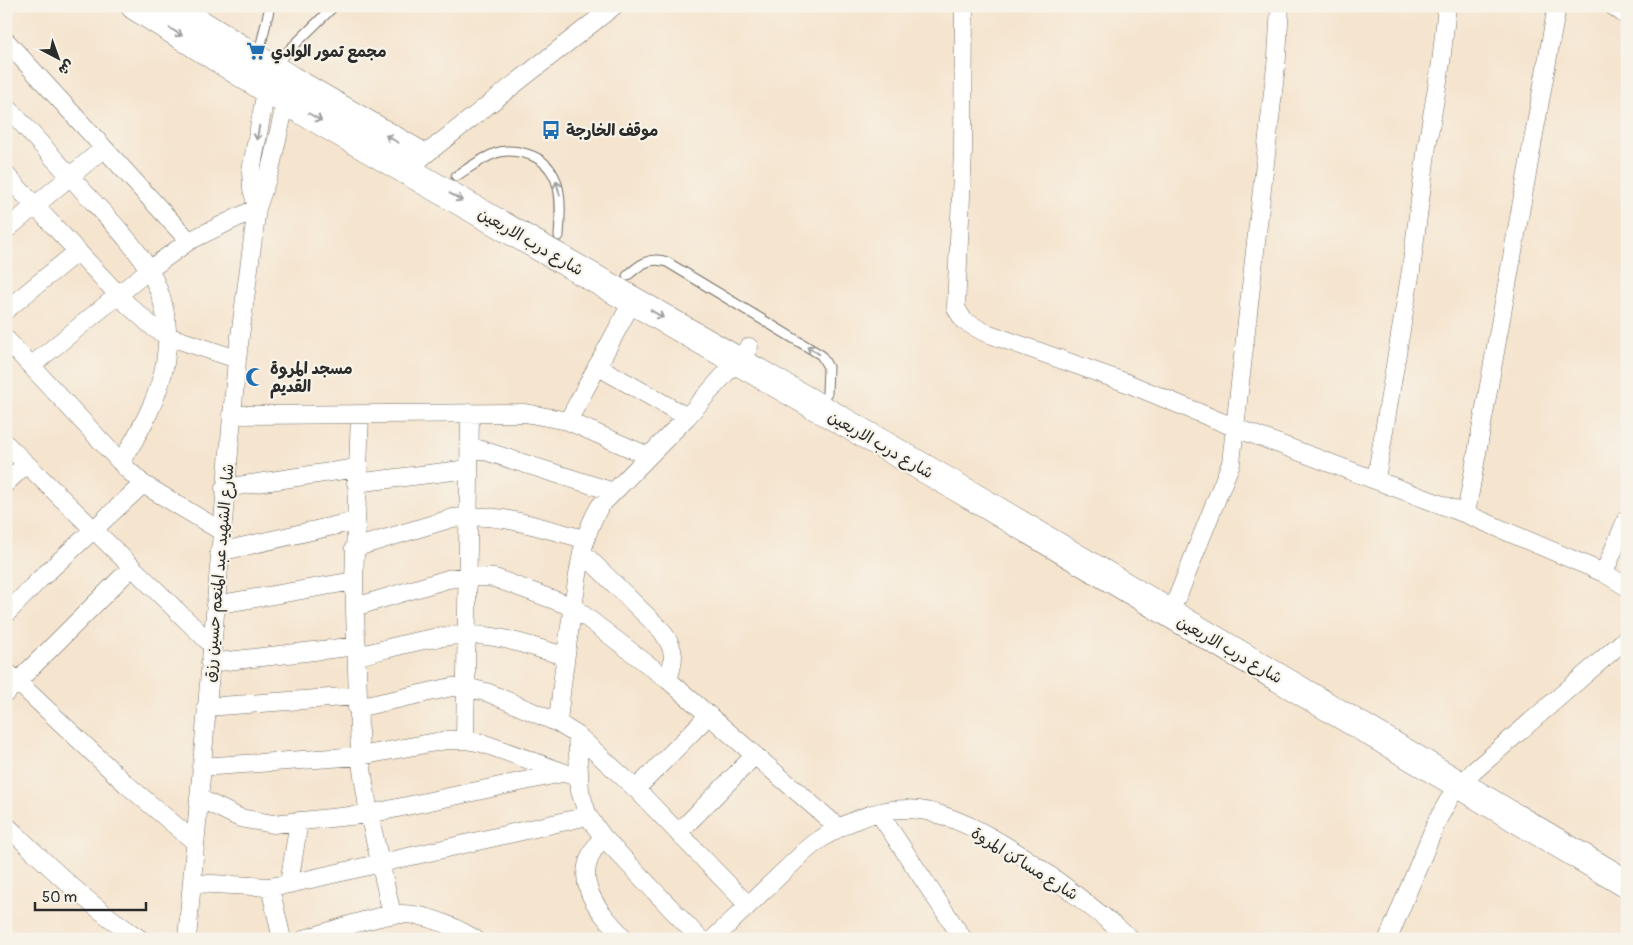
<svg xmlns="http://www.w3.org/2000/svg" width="1633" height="945" viewBox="0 0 1633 945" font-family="Pangolin,'Playpen Sans Arabic',sans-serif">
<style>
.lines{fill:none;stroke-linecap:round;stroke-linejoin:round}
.lane-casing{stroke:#726c64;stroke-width:11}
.street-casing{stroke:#726c64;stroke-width:19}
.highway-casing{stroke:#726c64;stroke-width:29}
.lane{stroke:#fff;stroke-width:9}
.street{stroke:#fff;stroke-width:18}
.highway{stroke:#fff;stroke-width:28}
.oneway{stroke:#a0a0a0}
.labels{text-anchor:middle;stroke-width:4.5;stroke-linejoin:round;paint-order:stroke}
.poi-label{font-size:16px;font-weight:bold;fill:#2b2b2b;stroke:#f7f3e8;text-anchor:start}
.street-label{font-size:16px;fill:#2b2b2b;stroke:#f7f3e8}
</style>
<rect width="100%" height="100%" fill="#f7f3e8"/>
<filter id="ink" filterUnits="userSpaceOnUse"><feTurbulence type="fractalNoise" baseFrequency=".02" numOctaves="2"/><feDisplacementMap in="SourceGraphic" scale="10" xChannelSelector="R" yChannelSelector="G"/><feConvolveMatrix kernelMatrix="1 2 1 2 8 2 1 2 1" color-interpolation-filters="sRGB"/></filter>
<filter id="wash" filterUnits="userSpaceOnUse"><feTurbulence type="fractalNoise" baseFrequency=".0096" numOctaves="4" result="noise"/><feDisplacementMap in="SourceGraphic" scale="20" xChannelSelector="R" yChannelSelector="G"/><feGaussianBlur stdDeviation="1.12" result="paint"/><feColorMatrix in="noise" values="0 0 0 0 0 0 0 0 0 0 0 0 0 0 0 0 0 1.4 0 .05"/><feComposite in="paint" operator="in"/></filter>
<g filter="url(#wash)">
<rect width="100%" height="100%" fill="#f5e4ce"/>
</g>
<g filter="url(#ink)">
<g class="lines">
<g class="lane-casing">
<path id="lane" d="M258,57L270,6
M273,66L334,6
M456,176C469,168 482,158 496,153C507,149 517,151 527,154C565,165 561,205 559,236
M627,276C639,265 650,256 667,262L821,355L828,367L827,393"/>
</g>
<g class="street-casing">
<path id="street" d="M964,6L963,151L956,308L964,321L984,332L1127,383L1236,428L1466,514L1604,573L1627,587
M1613,6L1627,16
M6,41L189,241
M6,106C33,135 59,164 85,193C133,245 178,285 165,363C159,399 139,432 121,463
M422,157L614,6
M6,175L127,304L154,328L167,336L237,359
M257,208L252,188L251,171L268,80
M6,230L104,148
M6,310L78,251
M6,339L127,469L143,484L221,531
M31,366L150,269L189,241L257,208
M597,366L687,417
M360,414L354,581L360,756L369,814L392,914
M231,415L525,413L568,421L648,456
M568,421L633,300
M6,444L212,645
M469,446L614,492
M1376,479L1411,270L1427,146L1441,63L1447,6
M6,483L26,464
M356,483L469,469
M224,488L357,468
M1466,514L1557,6
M354,548L453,518C497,511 541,528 584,539
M219,552L355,521
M582,552L662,631C676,651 675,658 668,680
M1604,573L1627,518
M1177,598L1231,463L1277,57L1280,6
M215,605L354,581
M355,607L448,579L467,576L495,578L573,607L668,680L839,828
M6,614L40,579L143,484
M357,656C400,646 449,629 494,637C518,641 542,650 565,656
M210,663L357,646
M6,671L126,784L195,842
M6,693L131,568
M206,707L357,696
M357,708L452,687H466L489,693L558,723L577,735L636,789L748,905
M558,723C562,679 568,637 575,594C580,563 583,534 600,506L687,417L749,347
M577,735L580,791L588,816L603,837L700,939
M465,740L470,413
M201,767L360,756L447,740H465L482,743L579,778
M636,789L709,715
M199,798L240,818L273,824L369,814L562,773
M879,813L963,939
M6,825C48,865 90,907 140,939
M678,833L755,755
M603,837C567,878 595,907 625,939
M192,883L270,887L289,884L588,816
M289,884L299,821
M270,887L282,939
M187,939L237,359L257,208L270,170L288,92
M305,939C333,931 362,919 391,915C419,910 451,925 475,939
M713,939C736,917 759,895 781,874C792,864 803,852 815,843C840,825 874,809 905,809C973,807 1079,897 1131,939
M1388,939L1437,821L1452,794L1474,771L1627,638"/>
</g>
<g class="highway-casing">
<path id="highway" d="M135,6L286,101L955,486L1627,884
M171,6L291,80L418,154"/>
</g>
<use href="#lane" class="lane"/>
<use href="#street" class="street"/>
<use href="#highway" class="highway"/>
</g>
<defs><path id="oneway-shaft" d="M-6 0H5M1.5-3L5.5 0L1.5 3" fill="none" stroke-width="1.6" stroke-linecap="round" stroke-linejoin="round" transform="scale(1.25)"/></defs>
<g class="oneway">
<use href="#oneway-shaft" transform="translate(176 32) rotate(32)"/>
<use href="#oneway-shaft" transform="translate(315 117) rotate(30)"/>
<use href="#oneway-shaft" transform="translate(258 133) rotate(100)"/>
<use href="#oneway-shaft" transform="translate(392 139) rotate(-150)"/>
<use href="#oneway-shaft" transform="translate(558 188) rotate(-104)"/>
<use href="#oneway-shaft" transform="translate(456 197) rotate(30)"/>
<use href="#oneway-shaft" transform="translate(657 314) rotate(31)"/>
<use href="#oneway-shaft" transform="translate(813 350) rotate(-147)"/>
</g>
</g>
<defs>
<g id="supermarket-bare" transform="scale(1.5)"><path d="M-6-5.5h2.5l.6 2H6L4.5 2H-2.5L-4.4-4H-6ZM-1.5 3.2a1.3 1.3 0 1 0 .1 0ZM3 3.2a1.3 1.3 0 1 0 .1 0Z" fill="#1f6fb2" stroke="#f7f3e8" stroke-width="2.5" paint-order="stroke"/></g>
<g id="bus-bare" transform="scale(1.5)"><path d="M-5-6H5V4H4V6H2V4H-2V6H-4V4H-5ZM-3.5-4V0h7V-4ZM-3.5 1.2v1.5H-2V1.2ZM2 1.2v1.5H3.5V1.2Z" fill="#1f6fb2" stroke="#f7f3e8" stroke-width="2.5" paint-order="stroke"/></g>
<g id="mosque-bare" transform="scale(1.5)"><path d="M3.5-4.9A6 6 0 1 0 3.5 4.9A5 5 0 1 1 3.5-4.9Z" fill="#1f6fb2" stroke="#f7f3e8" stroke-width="2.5" paint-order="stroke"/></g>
</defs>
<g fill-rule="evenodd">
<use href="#supermarket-bare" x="256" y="51"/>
<use href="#bus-bare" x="551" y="130"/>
<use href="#mosque-bare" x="255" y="377"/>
</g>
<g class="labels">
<g class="poi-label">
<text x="271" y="57">مجمع تمور الوادي</text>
<text x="566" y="136">موقف الخارجة</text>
<text x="270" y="374">مسجد المروة<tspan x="270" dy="18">القديم</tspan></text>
</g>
<g class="street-label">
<text transform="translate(531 241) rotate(30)" y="6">شارع درب الاربعين</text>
<text transform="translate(881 444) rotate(30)" y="6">شارع درب الاربعين</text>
<text transform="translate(218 573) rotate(-85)" y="6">شارع الشهيد عبد المنعم حسين رزق</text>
<text transform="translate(1230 649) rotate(30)" y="6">شارع درب الاربعين</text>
<text transform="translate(1025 863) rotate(32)" y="6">شارع مساكن المروة</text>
</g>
</g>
<rect width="1633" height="945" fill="none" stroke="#f7f3e8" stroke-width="25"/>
<g transform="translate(58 58) rotate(139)" stroke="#f7f3e8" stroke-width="4" paint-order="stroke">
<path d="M0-4L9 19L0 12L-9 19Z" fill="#2b2b2b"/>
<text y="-8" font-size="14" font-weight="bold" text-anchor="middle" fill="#2b2b2b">ش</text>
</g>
<path d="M35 902v8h111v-8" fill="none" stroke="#2b2b2b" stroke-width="2.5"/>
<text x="42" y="902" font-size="15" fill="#2b2b2b" stroke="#f7f3e8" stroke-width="4" paint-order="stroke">50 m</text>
</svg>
